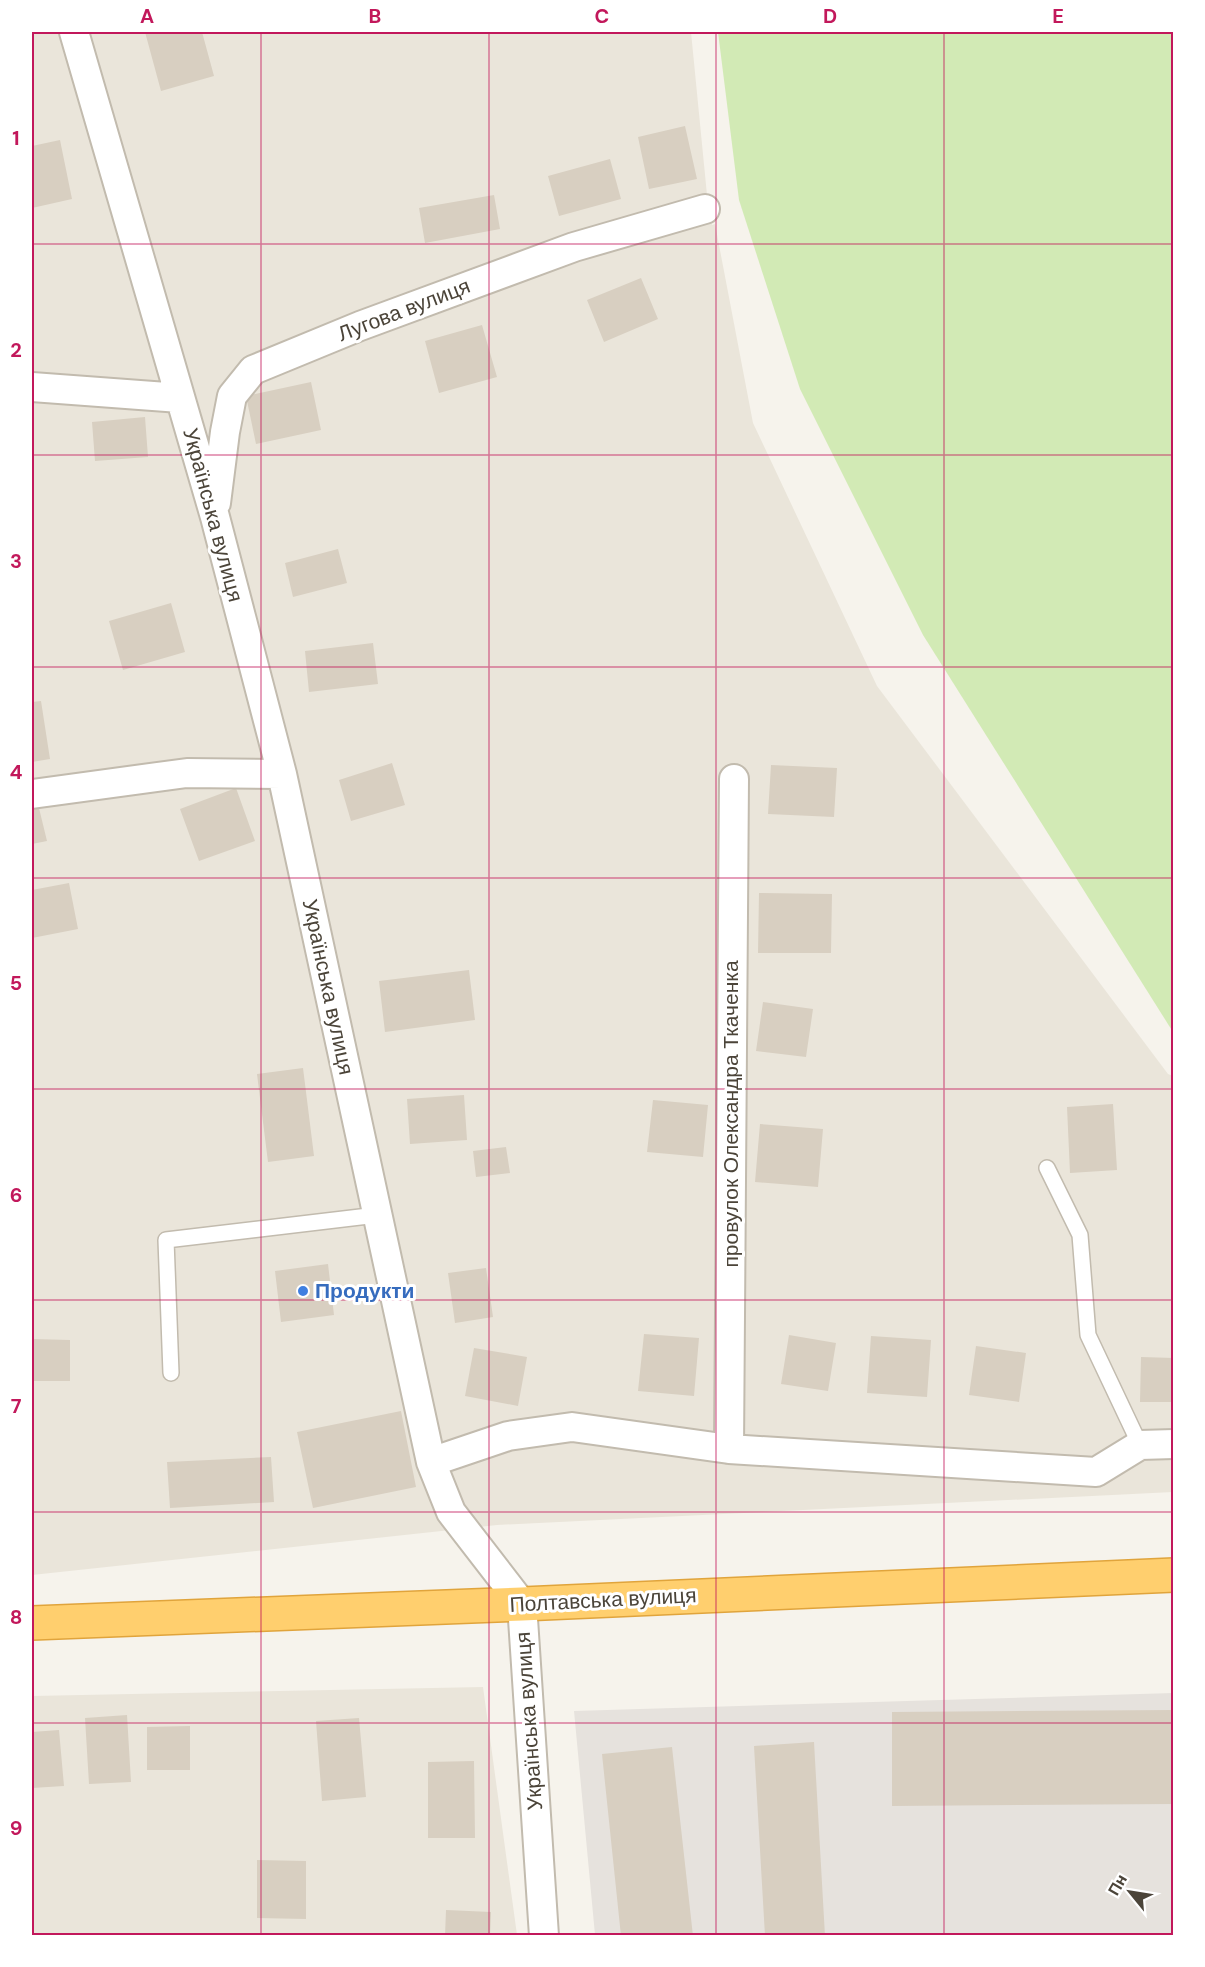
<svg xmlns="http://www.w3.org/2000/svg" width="1205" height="1967" viewBox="0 0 1205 1967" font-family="'DM Sans',sans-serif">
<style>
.residential{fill:#eae5da}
.industrial{fill:#e6e2dd}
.green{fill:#d2eab5}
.building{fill:#d8cfc1}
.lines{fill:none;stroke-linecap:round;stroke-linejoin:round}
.lane-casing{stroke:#c2bbae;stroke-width:18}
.street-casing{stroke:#c2bbae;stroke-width:32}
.highway-casing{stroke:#e0a43c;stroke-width:36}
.lane{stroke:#fff;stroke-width:15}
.street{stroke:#fff;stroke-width:28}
.highway{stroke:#ffcf6e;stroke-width:33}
.grid{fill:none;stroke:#c2185b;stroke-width:1.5;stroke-opacity:0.55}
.shop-dot{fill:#3f7fe0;stroke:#fff;stroke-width:2}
.labels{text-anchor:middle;stroke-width:6;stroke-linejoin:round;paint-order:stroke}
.street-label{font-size:21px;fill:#4b4439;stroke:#fff}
.shop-label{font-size:21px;font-weight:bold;fill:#366cbe;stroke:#fff;text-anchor:start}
.neatline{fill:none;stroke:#c2185b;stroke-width:2}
.grid-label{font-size:20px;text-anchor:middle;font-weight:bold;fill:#c2185b}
</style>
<rect width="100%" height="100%" fill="#f6f3ec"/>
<path class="residential" d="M32,32H691L707,195L712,225L715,224L753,423L877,686L1168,1074L1173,1076V1492L497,1525L32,1575Z
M483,1687L517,1935H32V1696Z"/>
<path class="industrial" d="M1173,1693V1935H595L574,1711Z"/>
<path class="green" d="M718,32H1173V1032L923,635L800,389L739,200Z"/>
<path class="building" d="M145,32H202L214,76L161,91Z
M685,126L697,179L649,189L638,137Z
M60,140L72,199L32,208V146Z
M610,159L621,199L559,216L548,176Z
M494,195L500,229L425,243L419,208Z
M641,278L658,319L604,342L587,300Z
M482,325L497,377L439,393L425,341Z
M311,382L321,430L256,444L246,396Z
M145,417L148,457L95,461L92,422Z
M338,549L347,583L293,597L285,563Z
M171,603L185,652L123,670L109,621Z
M373,643L378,684L309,692L305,651Z
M41,701L50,759L32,762V702Z
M392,763L405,805L351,821L339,780Z
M771,765L837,768L834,817L768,814Z
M236,788L255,841L199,861L180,809Z
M38,804L47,841L32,844V806Z
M69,883L78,929L32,938V890Z
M759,893L832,894L831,953H758Z
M469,970L475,1020L385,1032L379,981Z
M763,1002L813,1009L806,1057L756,1051Z
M303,1068L314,1156L268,1162L257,1074Z
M464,1095L467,1140L410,1144L407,1099Z
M653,1100L708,1105L703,1157L647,1152Z
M1113,1104L1117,1170L1070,1173L1067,1107Z
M760,1124L823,1129L818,1187L755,1182Z
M506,1147L510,1173L476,1177L473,1151Z
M328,1264L334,1315L281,1322L275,1271Z
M486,1268L493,1317L455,1323L448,1273Z
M644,1334L699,1338L694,1396L638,1391Z
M789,1335L836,1343L828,1391L781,1384Z
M871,1336L931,1340L927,1397L867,1393Z
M32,1339L70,1340V1381H32Z
M976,1346L1026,1353L1019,1402L969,1395Z
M474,1348L527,1357L518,1406L465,1396Z
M1141,1357L1174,1358V1402H1140Z
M401,1411L416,1487L313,1508L297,1432Z
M271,1457L274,1502L170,1508L167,1462Z
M1174,1710V1804L892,1806V1712Z
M127,1715L131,1782L89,1784L85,1718Z
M359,1718L366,1797L322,1801L316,1721Z
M190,1726V1770H147V1727Z
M59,1730L64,1786L32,1788V1732Z
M814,1742L825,1936H765L754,1746Z
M672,1747L693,1936H621L602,1754Z
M474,1761L475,1838H428V1762Z
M257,1860L306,1861V1919L257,1918Z
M446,1910L491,1912L490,1936H445Z"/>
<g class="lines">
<g class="lane-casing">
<path id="lane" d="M1047,1168L1080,1235L1088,1335L1140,1445
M171,1373L166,1240L377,1215"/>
</g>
<g class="street-casing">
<path id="street" d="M74,32L215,517L282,774L431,1462L451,1512L522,1604L544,1936
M32,387L180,398
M216,503L225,432L232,396L253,370L360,326L574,247L705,209
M32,794L187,773L282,774
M729,1449L734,779
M431,1462L508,1436L572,1427L729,1449L1096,1472L1140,1445L1174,1444"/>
</g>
<g class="highway-casing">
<path id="highway" d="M32,1623L522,1604L1174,1575"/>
</g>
<use href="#lane" class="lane"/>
<use href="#street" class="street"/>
<use href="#highway" class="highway"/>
</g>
<path class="grid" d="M261,32V1936M489,32V1936M716,32V1936M944,32V1936M32,244H1174M32,455H1174M32,667H1174M32,878H1174M32,1089H1174M32,1300H1174M32,1512H1174M32,1723H1174"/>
<circle class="shop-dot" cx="303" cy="1291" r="6"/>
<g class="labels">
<g class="street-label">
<text transform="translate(404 310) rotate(-21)" y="7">Лугова вулиця</text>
<text transform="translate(213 515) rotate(75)" y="7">Українська вулиця</text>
<text transform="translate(328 987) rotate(78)" y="7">Українська вулиця</text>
<text transform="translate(731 1114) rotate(-90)" y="7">провулок Олександра Ткаченка</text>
<text transform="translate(603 1600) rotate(-3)" y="7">Полтавська вулиця</text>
<text transform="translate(529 1721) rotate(-94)" y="7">Українська вулиця</text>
</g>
<g class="shop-label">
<text x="315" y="1298">Продукти</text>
</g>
</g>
<rect width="1205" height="1967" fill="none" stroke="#ffffff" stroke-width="66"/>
<g transform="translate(1130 1892) rotate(300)" stroke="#ffffff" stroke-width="4.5" paint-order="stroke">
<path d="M0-4.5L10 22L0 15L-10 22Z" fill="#4b4439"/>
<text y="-9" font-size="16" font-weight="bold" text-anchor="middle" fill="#4b4439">Пн</text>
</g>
<rect x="33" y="33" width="1139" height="1901" class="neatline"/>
<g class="grid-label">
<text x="147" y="23">A</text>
<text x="375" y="23">B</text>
<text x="602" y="23">C</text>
<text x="830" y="23">D</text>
<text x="1058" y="23">E</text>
<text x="16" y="145">1</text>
<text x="16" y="357">2</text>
<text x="16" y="568">3</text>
<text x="16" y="779">4</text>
<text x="16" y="990">5</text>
<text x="16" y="1202">6</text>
<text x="16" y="1413">7</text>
<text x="16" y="1624">8</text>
<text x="16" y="1835">9</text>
</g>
</svg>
